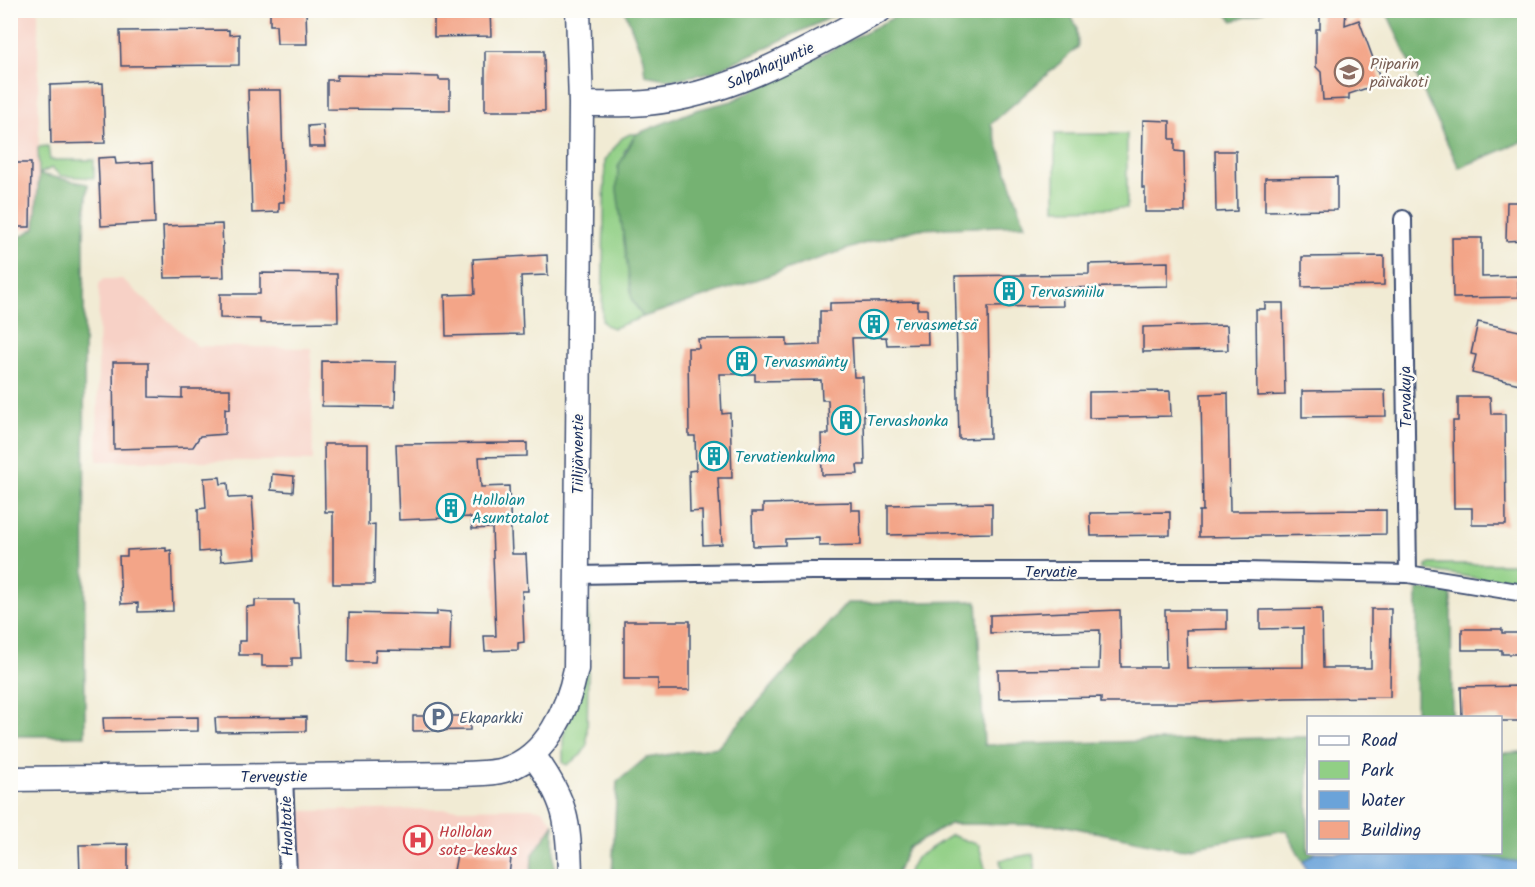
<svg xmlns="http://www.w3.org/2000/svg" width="1535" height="887" viewBox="0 0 1535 887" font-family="Kalam,sans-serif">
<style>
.built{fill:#f7d1c6}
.green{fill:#91cf85;stroke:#567f72;stroke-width:1.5}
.forest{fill:#74b272;stroke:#487068;stroke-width:1.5}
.water{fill:#6ba3d9;stroke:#43699c;stroke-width:1.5}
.building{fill:#f3a588}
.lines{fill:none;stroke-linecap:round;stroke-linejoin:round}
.street-casing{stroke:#3b4b70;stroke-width:20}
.secondary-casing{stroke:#3b4b70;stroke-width:27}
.street{stroke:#fff;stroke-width:16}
.secondary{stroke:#fff;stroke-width:24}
.labels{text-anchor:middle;stroke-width:5;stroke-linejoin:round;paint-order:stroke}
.education-label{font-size:16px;fill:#785e54;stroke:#fdfcf7;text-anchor:start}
.street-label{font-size:16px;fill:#1b2f5e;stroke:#fdfcf7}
.culture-label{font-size:16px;fill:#0d838f;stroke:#fdfcf7;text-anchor:start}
.service-label{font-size:16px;fill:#4e5e75;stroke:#fdfcf7;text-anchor:start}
.health-label{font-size:16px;fill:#be3a42;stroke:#fdfcf7;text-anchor:start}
</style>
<rect width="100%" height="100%" fill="#fdfcf7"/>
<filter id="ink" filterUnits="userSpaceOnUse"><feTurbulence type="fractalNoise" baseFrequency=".0167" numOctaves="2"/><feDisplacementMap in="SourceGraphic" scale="12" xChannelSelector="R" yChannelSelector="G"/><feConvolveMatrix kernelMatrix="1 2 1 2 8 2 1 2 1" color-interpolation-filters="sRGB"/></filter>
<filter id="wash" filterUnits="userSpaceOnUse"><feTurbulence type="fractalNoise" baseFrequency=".008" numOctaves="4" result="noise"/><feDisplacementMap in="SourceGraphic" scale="24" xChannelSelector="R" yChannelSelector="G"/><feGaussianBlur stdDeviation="1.35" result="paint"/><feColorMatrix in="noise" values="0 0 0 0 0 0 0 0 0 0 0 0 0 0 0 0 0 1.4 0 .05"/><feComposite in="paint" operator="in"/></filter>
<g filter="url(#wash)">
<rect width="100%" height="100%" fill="#f1ebd4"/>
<path class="built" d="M11,11H38L39,174L35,228L20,231L11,230Z
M103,279H122L197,346L311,348L313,461H97L99,284Z
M530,808L543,810L554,824L532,856L531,876H293L294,811Z"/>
<path class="green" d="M630,134H636L624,152L632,300L643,317L613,328L605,325L602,320L605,160L622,138Z
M1055,134H1127V208L1055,209Z
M48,146L50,160H94V178L61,176L52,168L39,174L38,147Z
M1430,564H1524V586L1427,570V566Z
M589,604L587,746L581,755L567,765L563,763V739Z
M951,835L979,845L987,876H906L916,858Z
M1033,854L1036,876H1003L1000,860Z"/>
<path class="forest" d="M625,11V10L844,11L713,72L671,80L645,75L643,58Z
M906,11H1068L1077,27L1078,47L991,124L1025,225L919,229L866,243L643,317L632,300L617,190L618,167L636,134L696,110L732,101Z
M1224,11H1265L1233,21Z
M1386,11H1524V141L1459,168Z
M39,174L88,184L84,233L85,736H11L10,243L35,228Z
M1417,589L1451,593L1452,717H1416Z
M977,601L984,745L1308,737V852L1316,853L1303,862L1286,830L1179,849L1061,825L950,824L908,848L896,876H612L617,782L646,758L718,747L847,603Z
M1524,752V863L1457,853L1500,852L1501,753Z
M554,824V876H531L532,856Z"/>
<path class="water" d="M1316,852L1457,853L1524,863V876H1309L1303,862Z"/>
<g id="blocks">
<path class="building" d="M270,10H306L307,44H277L276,25H270Z
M434,10H490L491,36L434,37Z
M1320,10H1346L1345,25L1359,20L1382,83L1349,94V99L1323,100L1321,72L1316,67V29H1320Z
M229,30V35L239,34V65L121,66L120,31Z
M485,51H544L545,111H485Z
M337,75L439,77V80H450V110L327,109V80H337Z
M103,83L105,143L51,144L50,85Z
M248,90H281L284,202H279V212L252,213Z
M1143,120L1170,121V139H1175V151L1184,152L1185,212H1145V188H1142Z
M323,125L325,147H309L308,126Z
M1215,151H1236L1237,211L1216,212Z
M115,157L116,164L153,162L155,223L101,226L98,158Z
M10,163H31L30,227H10Z
M1337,177V210L1265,211V178Z
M1507,202H1524V240L1506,241Z
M222,224L224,277L165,278L163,226Z
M1452,238H1482V277L1518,276L1519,297L1453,298Z
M547,255L548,275L521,276L523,334L446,336L445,295L475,294L473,259Z
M1384,256V285L1302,287V257Z
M1168,262V286L1062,288L1063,306L988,307L990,438L959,439L955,276L1089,274V264Z
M260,273L337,274L338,322L260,323V319L220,318V294H260Z
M918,301V309H927L928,344L887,345L886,337L852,338L854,377H863L865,465H857L858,474L822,475L821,434H829L828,400H822L821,380L755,381V374H720L722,414L730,413L732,478H718L722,544L703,545L702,511L690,512L689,471L696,470L695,436H689L688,348H699L698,339L787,338V346L820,345V311H830V303Z
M1265,303H1283L1285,395L1257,396L1256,309H1265Z
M1478,322L1524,332V385L1472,373L1476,355L1471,354Z
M1227,325L1228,350L1143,352V327Z
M322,361L396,362L395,407L322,406Z
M113,362H149V397L182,398V389H230V409L225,408V434L200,436L193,447L114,449Z
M1385,390L1386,416L1302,417V391Z
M1170,391L1171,416L1089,418V392Z
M1228,393L1230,511L1386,510V534L1199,537V511H1203L1201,394Z
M1458,397H1490L1491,414H1505L1506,525H1472V508H1454L1453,421H1458Z
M527,443V456L479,457L481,487L509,486L512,554H526L528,591H522L524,642L518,643V650L485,651L484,636H496L492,528L472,529L471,517L399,520L396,444Z
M324,444H368V525L375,524L374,584H333V512H325Z
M272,474L294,476L293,492L271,490Z
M220,477L221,484L228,483L229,498L252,497L256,558L221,561L220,550L199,552L198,509L206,508L204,478Z
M851,502V510H860L861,545L819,546V538L785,539V545L753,546L752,512H763V504Z
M992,503V533L888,535V505Z
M1170,512V535L1091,536L1090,513Z
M166,548V551L171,550L173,611L138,612V603L121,604L119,556H127V550Z
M255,600H294V603H298L301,658H292V666H262V655H239V641H246V607L255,606Z
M1322,609L1323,668H1371V609H1391L1390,697L1286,698L1187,703H1101V697L999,699L998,670L1099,669L1100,630L990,633V615L1120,610L1121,667H1166L1165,610H1227V629L1186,630L1187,668L1303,667V628L1260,629V610Z
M437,611L451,612L450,651L376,650L375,662H348L349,613L437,615Z
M624,621H690V690H658V679H624Z
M1462,629H1502V633H1524V654H1502V650H1462Z
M1524,686V721H1500V717H1462L1461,687Z
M413,716H470V730L413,731Z
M198,717V731L104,732L103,718Z
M306,717V731L216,732L215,718Z
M128,844V876H80L79,845Z
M458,849L511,858L509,876H453Z"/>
</g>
</g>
<g filter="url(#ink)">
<use href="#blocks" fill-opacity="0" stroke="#3b4b70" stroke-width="1.5"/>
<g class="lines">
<g class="street-casing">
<path id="street" d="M1403,219L1408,574
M576,575L812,571H1244L1408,574L1524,593
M284,775L288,876"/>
</g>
<g class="secondary-casing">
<path id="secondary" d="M581,104C603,104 625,105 646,103C732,95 806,50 880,10
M533,755C566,800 569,821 570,876
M10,779L462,774C475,773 491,774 504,770C547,757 568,709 576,669L581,104L578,10"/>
</g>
<use href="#street" class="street"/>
<use href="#secondary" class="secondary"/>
</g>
</g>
<defs>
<g id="school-ring" transform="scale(1.5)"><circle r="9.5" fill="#fdfcf7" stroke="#8d6e63" stroke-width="1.5"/><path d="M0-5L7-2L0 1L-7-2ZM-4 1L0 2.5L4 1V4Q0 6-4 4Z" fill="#8d6e63"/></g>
<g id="building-ring" transform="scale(1.5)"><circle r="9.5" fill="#fdfcf7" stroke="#0f9aa8" stroke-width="1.5"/><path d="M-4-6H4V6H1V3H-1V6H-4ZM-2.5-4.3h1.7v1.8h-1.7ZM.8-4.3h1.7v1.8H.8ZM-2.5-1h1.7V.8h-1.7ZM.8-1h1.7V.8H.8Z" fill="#0f9aa8"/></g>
<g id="parking-ring" transform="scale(1.5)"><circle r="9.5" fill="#fdfcf7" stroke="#5c6f8a" stroke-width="1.5"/><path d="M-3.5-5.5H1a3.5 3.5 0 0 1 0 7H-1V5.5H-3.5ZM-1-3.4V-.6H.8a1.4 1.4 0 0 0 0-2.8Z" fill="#5c6f8a"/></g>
<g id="hospital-ring" transform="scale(1.5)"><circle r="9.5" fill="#fdfcf7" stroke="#e0444e" stroke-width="1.5"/><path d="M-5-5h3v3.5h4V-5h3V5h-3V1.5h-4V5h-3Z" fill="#e0444e"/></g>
</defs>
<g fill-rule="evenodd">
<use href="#school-ring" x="1349" y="72"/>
<use href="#building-ring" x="1009" y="291"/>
<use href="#building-ring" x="874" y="324"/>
<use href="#building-ring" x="742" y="361"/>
<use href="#building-ring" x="846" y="420"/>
<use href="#building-ring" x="714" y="456"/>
<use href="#building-ring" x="451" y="508"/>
<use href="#parking-ring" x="438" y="717"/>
<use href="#hospital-ring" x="418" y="840"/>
</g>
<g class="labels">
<g class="education-label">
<text x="1370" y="69">Piiparin<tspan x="1370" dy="18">päiväkoti</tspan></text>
</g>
<g class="street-label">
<text transform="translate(770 65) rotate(-24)" y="6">Salpaharjuntie</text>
<text transform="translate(1405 397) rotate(-91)" y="6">Tervakuja</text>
<text transform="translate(577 454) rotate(-90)" y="6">Tiilijärventie</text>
<text x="1051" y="577">Tervatie</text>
<text transform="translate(274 776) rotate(-1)" y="6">Terveystie</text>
<text transform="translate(286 826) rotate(-92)" y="6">Huoltotie</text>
</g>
<g class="culture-label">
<text x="1030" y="297">Tervasmiilu</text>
<text x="895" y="330">Tervasmetsä</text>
<text x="763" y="367">Tervasmänty</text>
<text x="867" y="426">Tervashonka</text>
<text x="735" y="462">Tervatienkulma</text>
<text x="472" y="505">Hollolan<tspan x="472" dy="18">Asuntotalot</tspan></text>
</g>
<g class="service-label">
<text x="459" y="723">Ekaparkki</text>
</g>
<g class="health-label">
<text x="439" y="837">Hollolan<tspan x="439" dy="18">sote-keskus</tspan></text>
</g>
</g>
<rect width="1535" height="887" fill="none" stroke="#fdfcf7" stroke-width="36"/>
<rect x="1307" y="716" width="195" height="138" fill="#fdfcf7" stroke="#a3aaba" stroke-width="1.5"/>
<rect x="1319" y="736" width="30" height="9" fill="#ffffff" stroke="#a3aaba" stroke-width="1.5"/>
<text x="1361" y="746" font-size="18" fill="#1b2f5e">Road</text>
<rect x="1319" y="761" width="30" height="18" fill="#91cf85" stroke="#a3aaba" stroke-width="1.5"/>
<text x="1361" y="776" font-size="18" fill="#1b2f5e">Park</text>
<rect x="1319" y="791" width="30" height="18" fill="#6ba3d9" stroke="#a3aaba" stroke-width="1.5"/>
<text x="1361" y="806" font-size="18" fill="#1b2f5e">Water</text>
<rect x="1319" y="821" width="30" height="18" fill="#f3a588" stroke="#a3aaba" stroke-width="1.5"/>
<text x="1361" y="836" font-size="18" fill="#1b2f5e">Building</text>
</svg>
